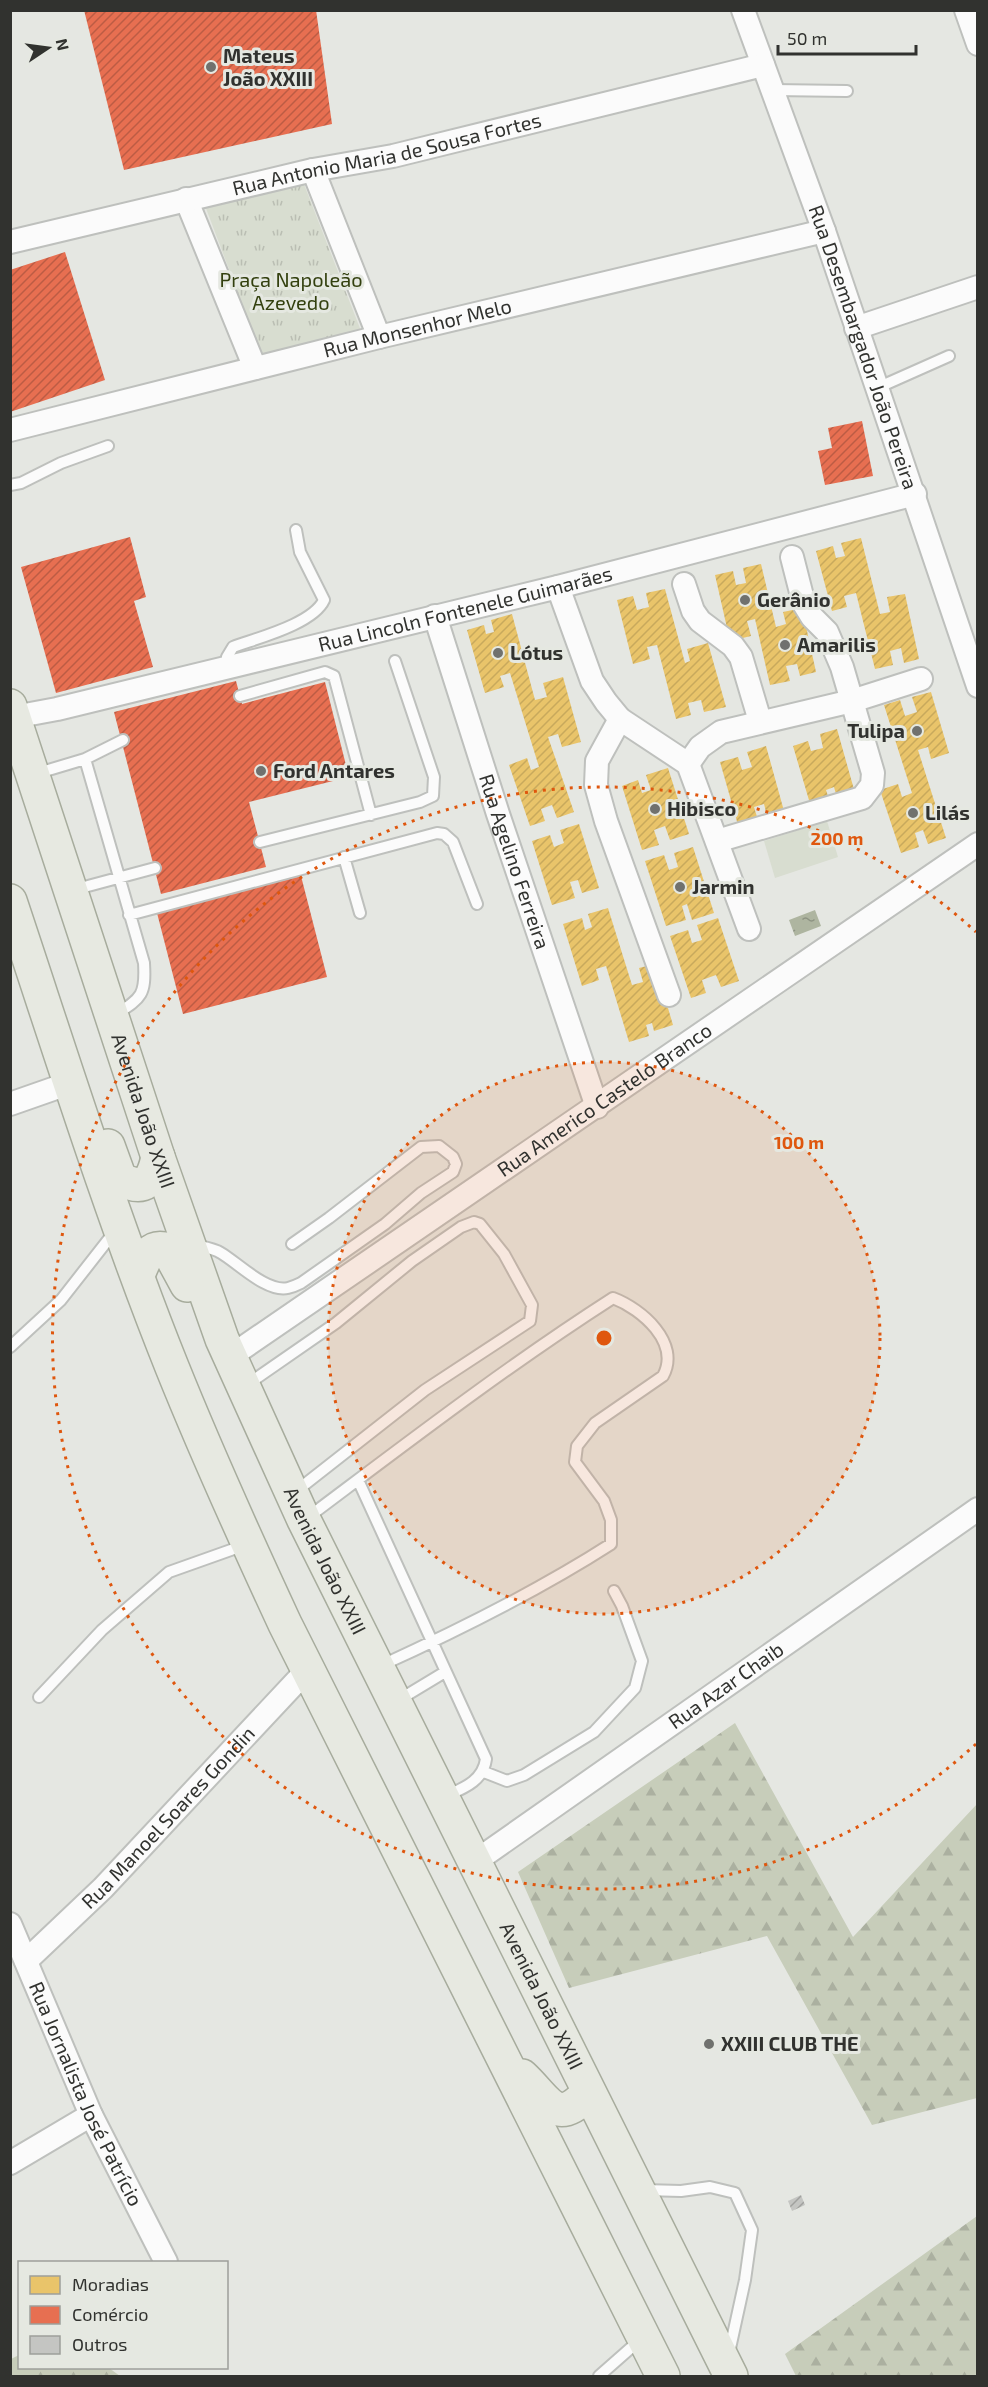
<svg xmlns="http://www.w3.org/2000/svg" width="988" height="2387" viewBox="0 0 988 2387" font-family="'Exo 2',sans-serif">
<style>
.forest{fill:url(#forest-firs)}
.park{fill:url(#park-tufts)}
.garden{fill:#d8ddd0}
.water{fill:url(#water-ripples)}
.homes{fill:url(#homes-hatch)}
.shops{fill:url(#shops-hatch)}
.building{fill:url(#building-hatch)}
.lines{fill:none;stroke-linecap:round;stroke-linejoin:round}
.lane-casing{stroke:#bec0bd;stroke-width:14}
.street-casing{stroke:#bec0bd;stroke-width:26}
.primary-casing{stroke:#a7ac9d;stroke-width:36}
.lane{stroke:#fbfbfb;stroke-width:10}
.street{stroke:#fbfbfb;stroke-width:22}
.primary{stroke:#e7e9e1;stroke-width:33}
.ring{fill:none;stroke:#df570e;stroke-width:3;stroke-dasharray:3 6}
.poi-dot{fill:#70716e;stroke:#e5e8e1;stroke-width:2}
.labels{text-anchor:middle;stroke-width:6;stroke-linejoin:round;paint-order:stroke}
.poi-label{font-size:20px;font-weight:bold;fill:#31322f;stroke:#e5e8e1;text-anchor:start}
.street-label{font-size:20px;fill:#31322f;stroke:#e5e8e1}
.park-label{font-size:20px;fill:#33400f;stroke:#e5e8e1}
.centre{fill:#df570e;stroke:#e5e8e1;stroke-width:3}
.ring-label{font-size:18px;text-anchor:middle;font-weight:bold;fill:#df570e;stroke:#e5e8e1;stroke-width:6;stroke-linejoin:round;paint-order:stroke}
</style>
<defs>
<pattern id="forest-firs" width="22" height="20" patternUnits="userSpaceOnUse" patternTransform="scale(1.5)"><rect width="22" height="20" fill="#c7cdba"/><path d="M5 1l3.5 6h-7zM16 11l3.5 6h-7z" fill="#abb0a0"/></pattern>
<pattern id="park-tufts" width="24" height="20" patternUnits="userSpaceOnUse" patternTransform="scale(1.5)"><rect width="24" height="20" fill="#d8ddd0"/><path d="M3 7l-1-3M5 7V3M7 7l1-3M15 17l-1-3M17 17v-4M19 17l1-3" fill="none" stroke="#babeb3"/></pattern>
<pattern id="water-ripples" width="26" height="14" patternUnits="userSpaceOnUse" patternTransform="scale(1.5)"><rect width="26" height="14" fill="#aeb5a0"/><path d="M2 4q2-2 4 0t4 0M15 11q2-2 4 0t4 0" fill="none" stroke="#8e9483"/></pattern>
<pattern id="homes-hatch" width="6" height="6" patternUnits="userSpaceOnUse" patternTransform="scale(1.5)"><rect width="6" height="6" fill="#e9c46a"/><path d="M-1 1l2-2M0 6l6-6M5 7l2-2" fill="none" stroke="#c8a95c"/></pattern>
<pattern id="shops-hatch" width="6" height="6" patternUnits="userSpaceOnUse" patternTransform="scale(1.5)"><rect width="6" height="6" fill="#e76f51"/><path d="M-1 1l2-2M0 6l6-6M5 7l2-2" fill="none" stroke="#bc5c44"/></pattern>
<pattern id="building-hatch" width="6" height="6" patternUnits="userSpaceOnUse" patternTransform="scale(1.5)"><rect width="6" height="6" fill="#c4c5c2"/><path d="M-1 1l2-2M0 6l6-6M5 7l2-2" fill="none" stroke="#a0a19e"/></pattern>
</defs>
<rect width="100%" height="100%" fill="#e5e7e2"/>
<path class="forest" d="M735,1723L853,1937L977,1804V2098L872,2125L767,1936L569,1988L518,1872Z
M977,2216V2376H796L785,2354Z
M19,2355L20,2368H109L120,2376H11V2359Z"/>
<path class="park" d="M302,179L361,331L261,354L204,203Z"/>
<path class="garden" d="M827,821L838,857L775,878L764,841Z"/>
<path class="water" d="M815,910L821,926L795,936L789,920Z"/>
<path class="homes" d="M861,538L880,614L890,612L887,597L905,594L919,659L904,663L901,648L890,651L893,665L875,669L856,593L844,596L847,607L832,611L816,551L833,546L836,558L845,556L841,543Z
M761,564L776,627L786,624L783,612L802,608L816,672L800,676L797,664L786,666L790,681L770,685L755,619L747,621L751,636L730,641L715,575L733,571L736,585L746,583L743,568Z
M665,589L685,663L690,661L687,649L708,643L726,707L704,712L701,700L688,703L691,715L676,719L657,645L647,647L650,659L633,664L617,600L633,596L637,610L649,607L646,593Z
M512,614L535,700L547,697L543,683L563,677L581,742L562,747L558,734L548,737L574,812L557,818L552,805L541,809L545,821L530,826L509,765L527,758L531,770L539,767L510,673L500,676L504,687L485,693L467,630L484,625L486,634L494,632L491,620Z
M931,692L949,753L931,759L928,747L918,750L946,838L928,844L923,830L915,833L919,847L901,853L880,790L898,784L902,797L912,793L884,705L900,700L905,716L917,712L912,697Z
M837,729L855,793L837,798L834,787L826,790L830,802L811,807L793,746L808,741L811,751L823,748L820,734Z
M766,746L784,811L767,816L764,804L754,807L758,820L738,825L720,762L738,757L742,770L752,767L747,752Z
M668,768L689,834L670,840L665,826L654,830L659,845L642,850L622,786L638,780L642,793L651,790L646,775Z
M579,824L599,888L582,893L578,880L570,882L575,898L552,905L532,841L550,835L554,847L564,843L560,830Z
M693,847L714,913L692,920L687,904L682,906L686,920L666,926L645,861L664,855L669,870L678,867L674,853Z
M608,908L632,985L643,982L639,968L655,964L673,1025L654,1031L652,1023L646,1025L649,1036L629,1042L606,966L596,969L599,980L582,986L563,924L582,918L585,930L592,927L588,914Z
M718,918L739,981L721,987L716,975L702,980L706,993L691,998L670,936L688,930L692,943L702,940L697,925Z"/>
<path class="shops" d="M84,10H316L332,124L124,170Z
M65,252L105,380L10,412V270Z
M862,421L873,476L825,485L818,451L832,448L828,428Z
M130,537L146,597L134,601L153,667L56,693L21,567Z
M236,681L242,704L325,682L349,777L249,802L266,867L161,894L114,712Z
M301,876L327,977L183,1014L157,913Z"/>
<path class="building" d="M801,2195L805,2205L792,2211L788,2201Z"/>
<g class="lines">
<g class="lane-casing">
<path id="lane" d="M773,90L847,91
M877,388L949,356
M10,485L21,483L61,463L108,446
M230,666L227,657L233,647C257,638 313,624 324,600L300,552L296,530
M240,696L325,672L334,676L371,815
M85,759L144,963C146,996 141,998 115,1015
M35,774L85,759L123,740
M260,842L420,802L433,796L434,777L395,661
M344,857L360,913
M73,890L155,868
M129,915L437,833L444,834L453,842L477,904
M194,1245C203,1247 213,1248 221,1253C238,1263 267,1293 288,1288C292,1287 297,1285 301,1283L385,1224L421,1193L453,1172L456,1164L453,1157L439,1146L421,1147L329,1218L292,1244
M10,1347L61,1300L115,1231
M248,1384L336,1323L412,1261L461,1227L474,1222L480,1224L504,1254L532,1305L530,1321L425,1390L295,1492
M358,1480L486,1759C483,1781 464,1788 446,1796
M307,1518C407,1443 507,1366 613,1298C642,1309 681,1343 663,1376L595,1423L577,1446L575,1462L604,1501L611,1520V1544C538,1591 459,1630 380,1666
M39,1697L102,1630L169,1572L245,1545
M397,1701L445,1672
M484,1772L507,1781L524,1775L594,1732L635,1688L642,1661L622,1606L614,1591
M644,2190L681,2191L710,2187L735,2193L752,2230L745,2280L729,2353
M599,2376L641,2339"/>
</g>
<g class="street-casing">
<g id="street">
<path id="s1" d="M743,10L824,231L978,686"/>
<path d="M966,10L978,44"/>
<path d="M313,170L379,337"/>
<path d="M186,199L255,368"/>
<path id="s2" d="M10,242L313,170L393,156L763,65"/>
<path d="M856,328L978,287"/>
<path id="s3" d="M10,430L379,337L824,231"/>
<path d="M684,584L693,611L700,621L733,646L741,657L760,721"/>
<path d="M558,587L592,681L606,702L620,719L688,764L749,929"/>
<path id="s4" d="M435,616L498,814L597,1107"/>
<path id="s5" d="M14,717L57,709L558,587L915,494"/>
<path d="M620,719L597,761L596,785L606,821L669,995"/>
<path d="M688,764L700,747L721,732L852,701L921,679"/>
<path d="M717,841L862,798L872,785L873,773L842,667L827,632L812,617L804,604L792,557"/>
<path d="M10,1104L70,1083"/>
<path id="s6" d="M231,1356L978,844"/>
<path id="s7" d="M473,1863L978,1509"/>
<path id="s8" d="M10,1924L91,2115L166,2262"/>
<path id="s9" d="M26,1961L103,1888L308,1669"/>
<path d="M10,2163L91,2115"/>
</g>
</g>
<g class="primary-casing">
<g id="primary">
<path id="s10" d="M10,706L158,1157L222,1339L304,1520L731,2376"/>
<path d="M10,901C62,1057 111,1215 172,1367C207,1454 246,1540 285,1624L663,2376"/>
<path d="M108,1146L120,1179C145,1192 153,1181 158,1157"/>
<path d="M138,1275C144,1260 149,1244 168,1250L187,1285"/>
<path d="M522,2076C548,2100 556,2128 588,2093"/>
</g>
</g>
<use href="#lane" class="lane"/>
<use href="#street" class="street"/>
<use href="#primary" class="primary"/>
</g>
<circle cx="604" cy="1338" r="276" fill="#df570e" fill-opacity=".12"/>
<g class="ring">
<circle cx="604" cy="1338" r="276"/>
<path d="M976 1744A551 551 0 1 1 976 932"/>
</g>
<g class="poi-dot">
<circle cx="211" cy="67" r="6"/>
<circle cx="745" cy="600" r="6"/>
<circle cx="785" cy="645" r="6"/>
<circle cx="498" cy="653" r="6"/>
<circle cx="917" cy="731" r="6"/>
<circle cx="261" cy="771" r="6"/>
<circle cx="655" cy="809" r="6"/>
<circle cx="913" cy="813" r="6"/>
<circle cx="680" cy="887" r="6"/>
<circle cx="709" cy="2044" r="6"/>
</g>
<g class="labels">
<g class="poi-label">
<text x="223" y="63">Mateus<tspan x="223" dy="23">João XXIII</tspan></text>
<text x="757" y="607">Gerânio</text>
<text x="797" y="652">Amarilis</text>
<text x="510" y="660">Lótus</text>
<text x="905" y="738" text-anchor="end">Tulipa</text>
<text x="273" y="778">Ford Antares</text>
<text x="667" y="816">Hibisco</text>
<text x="925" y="820">Lilás</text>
<text x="692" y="894">Jarmin</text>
<text x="721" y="2051">XXIII CLUB THE</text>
</g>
<g class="street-label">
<text dy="7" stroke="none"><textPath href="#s2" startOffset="387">Rua Antonio Maria de Sousa Fortes</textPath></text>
<text dy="7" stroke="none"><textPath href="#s3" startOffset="420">Rua Monsenhor Melo</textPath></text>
<text dy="7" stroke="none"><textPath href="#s1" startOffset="358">Rua Desembargador João Pereira</textPath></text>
<text dy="7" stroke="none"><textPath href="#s5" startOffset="464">Rua Lincoln Fontenele Guimarães</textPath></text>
<text dy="7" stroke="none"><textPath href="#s4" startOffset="258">Rua Agelino Ferreira</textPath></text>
<text dy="7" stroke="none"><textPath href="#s6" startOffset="453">Rua Americo Castelo Branco</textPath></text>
<text dy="7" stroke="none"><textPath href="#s10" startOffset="426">Avenida João XXIII</textPath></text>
<text dy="7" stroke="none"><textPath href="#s10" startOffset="912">Avenida João XXIII</textPath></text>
<text dy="7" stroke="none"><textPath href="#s7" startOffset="309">Rua Azar Chaib</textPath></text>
<text dy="7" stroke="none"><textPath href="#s9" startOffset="202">Rua Manoel Soares Gondin</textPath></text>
<text dy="7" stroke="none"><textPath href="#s10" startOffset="1398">Avenida João XXIII</textPath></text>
<text dy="7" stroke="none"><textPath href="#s8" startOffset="186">Rua Jornalista José Patrício</textPath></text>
</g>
<g class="park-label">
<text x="291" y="287">Praça Napoleão<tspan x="291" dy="23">Azevedo</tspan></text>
</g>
</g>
<circle cx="604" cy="1338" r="9" class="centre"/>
<g class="ring-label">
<text x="837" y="845">200 m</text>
<text x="799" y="1149">100 m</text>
</g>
<rect width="988" height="2387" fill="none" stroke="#31322f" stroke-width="24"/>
<rect x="18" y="2261" width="210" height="108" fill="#e5e8e1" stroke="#9d9f9a" stroke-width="1.5"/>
<rect x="30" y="2276" width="30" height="18" fill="#e9c46a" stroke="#9d9f9a" stroke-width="1.5"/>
<text x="72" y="2291" font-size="18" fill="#31322f">Moradias</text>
<rect x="30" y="2306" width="30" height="18" fill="#e76f51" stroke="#9d9f9a" stroke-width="1.5"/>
<text x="72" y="2321" font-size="18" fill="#31322f">Comércio</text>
<rect x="30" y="2336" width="30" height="18" fill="#c4c5c2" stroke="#9d9f9a" stroke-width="1.5"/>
<text x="72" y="2351" font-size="18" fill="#31322f">Outros</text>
<g transform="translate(48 48) rotate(77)" stroke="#e5e8e1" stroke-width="4.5" paint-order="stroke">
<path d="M0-4.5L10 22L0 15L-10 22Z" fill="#31322f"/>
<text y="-9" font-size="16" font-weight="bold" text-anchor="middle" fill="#31322f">N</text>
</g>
<path d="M778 45v9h138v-9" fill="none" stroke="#31322f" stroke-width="3"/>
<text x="787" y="45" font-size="18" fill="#31322f" stroke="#e5e8e1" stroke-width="4.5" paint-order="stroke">50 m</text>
</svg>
